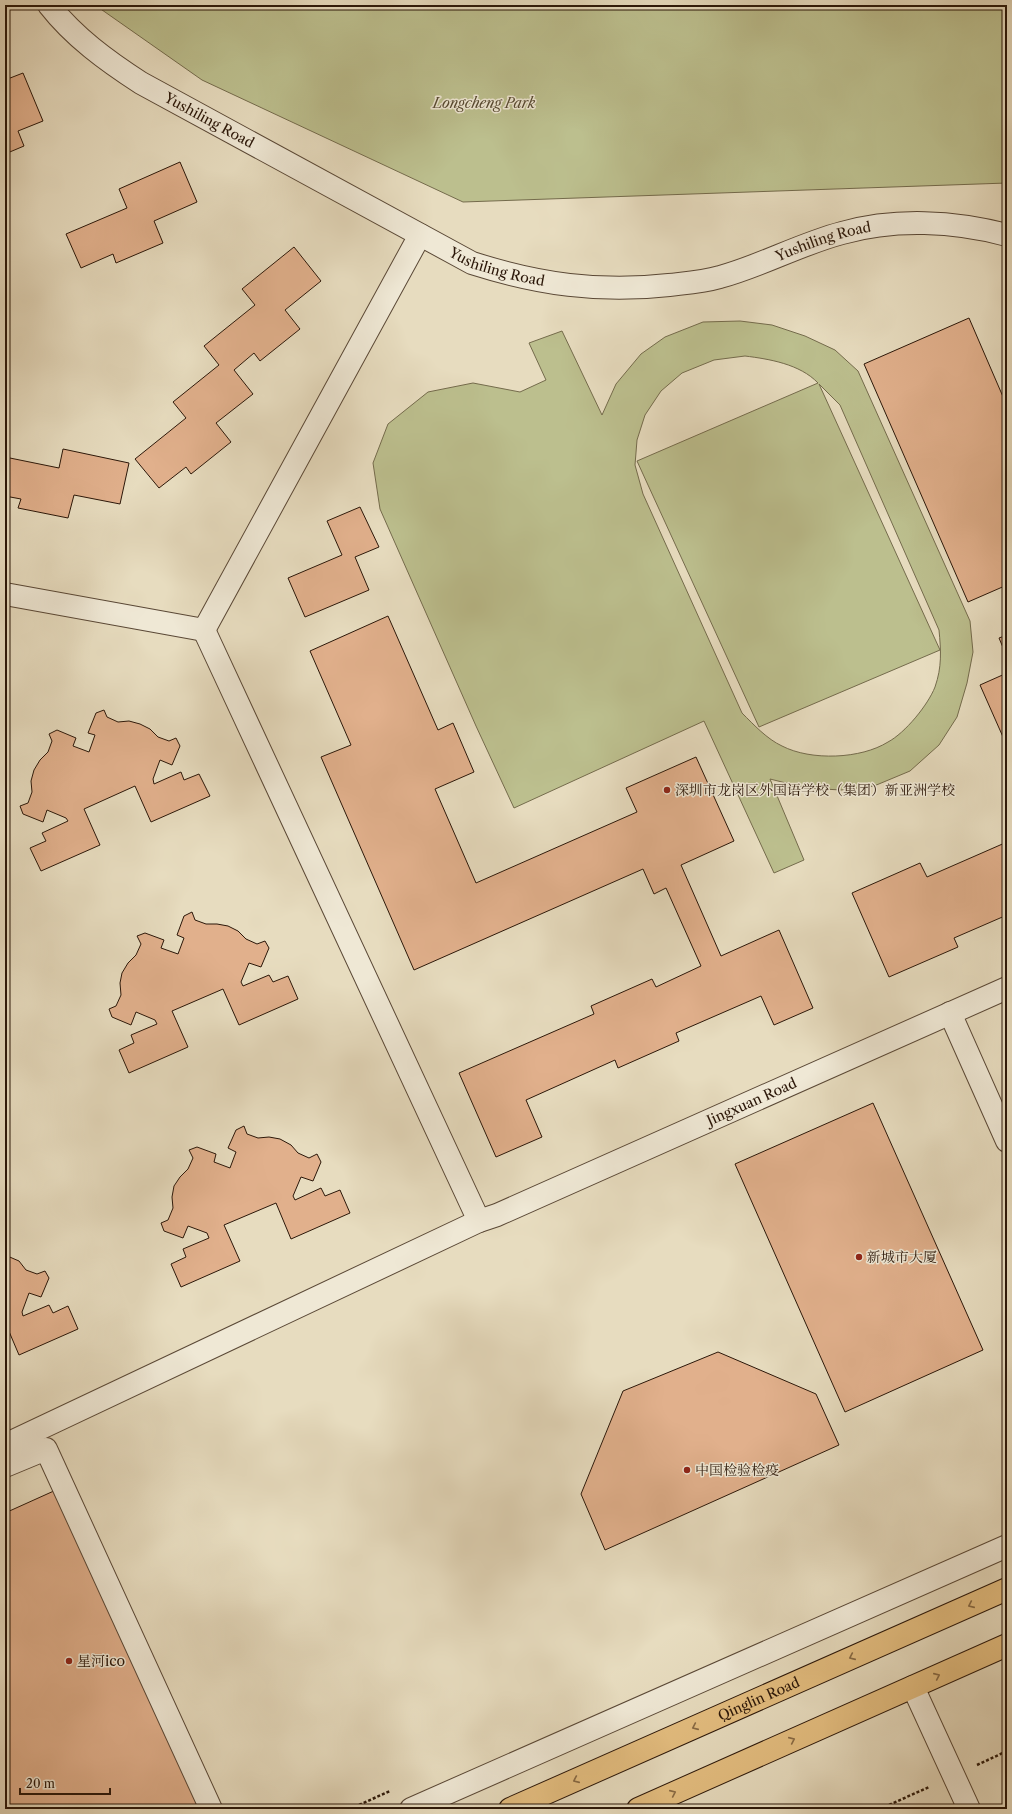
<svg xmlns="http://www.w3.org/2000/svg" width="1012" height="1814" viewBox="0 0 1012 1814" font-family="'Libre Caslon Text','Noto Serif SC',serif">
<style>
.green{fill:#bcbf8e;stroke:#746b4c;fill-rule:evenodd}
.building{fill:#e1b08c;stroke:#2b1709}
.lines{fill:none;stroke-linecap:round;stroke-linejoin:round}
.minor-casing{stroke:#5a4836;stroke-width:24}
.major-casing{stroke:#2b1709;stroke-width:24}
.path{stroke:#2b1709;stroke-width:2.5;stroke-dasharray:3 2;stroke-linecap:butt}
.minor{stroke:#efe8d5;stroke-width:22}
.major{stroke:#e4be80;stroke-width:22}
.oneway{stroke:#886a44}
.poi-dot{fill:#8f2418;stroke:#efe8d5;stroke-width:1.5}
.labels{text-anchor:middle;stroke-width:3;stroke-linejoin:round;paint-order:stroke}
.park-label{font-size:14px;font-style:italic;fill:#564931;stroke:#efe8d5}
.street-label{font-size:14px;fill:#2b1709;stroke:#efe8d5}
.poi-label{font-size:14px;fill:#2b1709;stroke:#efe8d5;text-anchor:start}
</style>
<rect width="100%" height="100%" fill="#e7dcbf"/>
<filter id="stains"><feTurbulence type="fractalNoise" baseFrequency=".005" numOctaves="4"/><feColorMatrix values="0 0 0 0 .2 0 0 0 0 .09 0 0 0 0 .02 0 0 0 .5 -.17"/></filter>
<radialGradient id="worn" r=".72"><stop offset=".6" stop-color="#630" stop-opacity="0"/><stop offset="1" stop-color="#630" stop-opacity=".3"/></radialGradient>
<path class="green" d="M95,5H1007V183L463,202L202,80Z
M740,321L772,325L805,336L835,350L858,371L970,621L973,652L967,683L957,717L939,745L910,771L874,786L841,790L806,788L770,779L804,860L774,873L704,721L514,808L476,726L380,509L373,463L388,424L428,392L473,383L520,392L546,380L529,343L562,331L602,415L616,384L641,354L665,337L703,322ZM745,356C769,359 800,364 818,383L637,461L759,727L940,650L819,384L840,405L939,630C941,651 942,667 935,687C928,705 905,733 888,742C861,759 811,761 782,746C767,739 754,725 742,713L643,494L635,465L637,440L645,415L661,391L682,373L714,360Z"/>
<path class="building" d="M23,73L43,121L18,131L24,146L5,154V80Z
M180,162L197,202L154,221L163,243L116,263L113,254L81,268L66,234L127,208L119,189Z
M294,247L321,281L285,310L300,329L260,361L254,353L234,370L253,394L216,423L231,442L191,474L186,467L159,488L135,459L186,418L173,402L219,365L204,346L255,305L242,289Z
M969,318L1007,406V585L968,602L864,364Z
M63,449L129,463L120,504L74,495L68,518L18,508L21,499L5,496V457L59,468Z
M360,507L379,547L355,557L369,590L305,617L288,578L342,555L327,521Z
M388,616L438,730L453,723L474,772L435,789L476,883L637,812L626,788L696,757L734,841L681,865L721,956L779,930L813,1008L774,1025L761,996L676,1033L679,1041L618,1068L615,1060L526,1100L542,1137L496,1157L459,1073L594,1014L591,1006L652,979L656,987L701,966L666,888L654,894L643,869L414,970L321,757L351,745L310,651Z
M1007,635V657L999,638Z
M1007,673V746L980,685Z
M104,710L107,717L118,722L129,721L140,724L150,729L158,737L169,741L176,738L180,746L172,765L160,760L153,779L154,784L181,772L184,780L199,774L210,796L151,822L135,786L84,809L100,845L41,871L30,848L46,841L42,833L68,821L66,818L47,810L43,822L23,814L20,806L28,803L32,792L31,781L34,770L40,760L48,752L52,741L49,734L57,730L76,738L73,746L89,752L95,735L88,733L96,713Z
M1007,842V915L954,938L958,947L889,977L852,893L920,863L927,877Z
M192,912L195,920L206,924H217L228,926L238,931L246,939L257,944L265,941L269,948L261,967L249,963L241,982L243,986L269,975L273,982L288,976L298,999L239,1025L223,989L172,1011L188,1047L129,1073L119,1050L134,1043L131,1035L157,1024L155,1020L136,1012L131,1025L112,1017L109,1009L116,1006L121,995L120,983L122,973L128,963L136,955L141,944L137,936L145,933L164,940L161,948L178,954L184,938L177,935L184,916Z
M873,1103L983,1350L845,1412L735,1164Z
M244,1126L247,1134L258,1138L269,1137L280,1139L291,1145L298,1153L309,1158L317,1154L321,1162L313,1181L301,1177L293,1196L295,1200L321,1188L325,1196L340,1190L350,1213L291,1239L276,1203L224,1225L240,1261L181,1287L171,1264L186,1257L183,1249L209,1238L207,1233L188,1226L183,1238L164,1231L161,1223L168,1220L173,1208L172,1197L174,1186L180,1177L188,1169L193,1158L189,1150L197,1147L216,1154L214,1162L230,1168L236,1152L228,1148L236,1130Z
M5,1255L19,1261L26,1270L37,1274L45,1271L49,1278L41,1297L29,1293L22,1312L23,1316L49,1305L53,1313L68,1306L78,1329L19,1355L5,1322Z
M718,1352L816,1394L839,1445L605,1550L581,1494L623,1391Z
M56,1490L201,1809H5V1513Z"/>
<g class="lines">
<g class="minor-casing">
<g id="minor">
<path id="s1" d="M49,5C74,37 107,61 141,83L472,263C538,284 599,293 669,285C686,283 703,282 720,277C761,266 800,244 842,233C895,218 954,221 1007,235"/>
<path d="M5,594L204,630L420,235"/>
<path d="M204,630L479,1221"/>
<path d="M950,1013L1007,1141"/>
<path id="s2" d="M5,1445L479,1221L497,1215L1007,988"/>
<path d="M5,1466L46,1449L211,1809"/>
<path d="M913,1687L969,1809"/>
<path d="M411,1809L1007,1546"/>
</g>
</g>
<g class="major-casing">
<g id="major">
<path id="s3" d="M510,1809L1007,1589"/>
<path d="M638,1809L1007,1645"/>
</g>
</g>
<path class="path" d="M977,1765L1007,1751
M350,1809L390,1791
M880,1809L929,1787"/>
<use href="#minor" class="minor"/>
<use href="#major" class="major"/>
</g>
<defs><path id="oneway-chevron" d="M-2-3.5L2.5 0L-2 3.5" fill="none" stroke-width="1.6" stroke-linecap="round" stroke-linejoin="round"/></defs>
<g class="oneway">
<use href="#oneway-chevron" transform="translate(971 1605) rotate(156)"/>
<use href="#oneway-chevron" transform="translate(852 1657) rotate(156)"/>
<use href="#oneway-chevron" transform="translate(937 1676) rotate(-24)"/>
<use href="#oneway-chevron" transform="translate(695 1727) rotate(156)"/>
<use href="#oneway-chevron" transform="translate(792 1740) rotate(-24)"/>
<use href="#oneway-chevron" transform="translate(576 1780) rotate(156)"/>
<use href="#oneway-chevron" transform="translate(673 1793) rotate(-24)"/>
</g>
<g class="poi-dot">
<circle cx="667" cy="790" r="4"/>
<circle cx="859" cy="1257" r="4"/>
<circle cx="687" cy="1470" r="4"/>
<circle cx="69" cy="1661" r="4"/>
</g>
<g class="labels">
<g class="park-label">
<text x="484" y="108">Longcheng Park</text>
</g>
<g class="street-label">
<text dy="5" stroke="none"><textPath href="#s1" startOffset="199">Yushiling Road</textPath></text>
<text dy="5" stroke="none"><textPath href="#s1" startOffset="859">Yushiling Road</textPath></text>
<text dy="5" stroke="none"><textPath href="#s1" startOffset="523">Yushiling Road</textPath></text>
<text dy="5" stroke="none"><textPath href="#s2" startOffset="822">Jingxuan Road</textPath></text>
<text dy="5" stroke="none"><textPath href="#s3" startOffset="272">Qinglin Road</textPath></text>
</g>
<g class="poi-label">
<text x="675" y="795">深圳市龙岗区外国语学校（集团）新亚洲学校</text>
<text x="867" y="1262">新城市大厦</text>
<text x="695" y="1475">中国检验检疫</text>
<text x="77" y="1666">星河ico</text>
</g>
</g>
<rect width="1012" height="1814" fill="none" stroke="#e7dcbf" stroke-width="20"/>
<rect x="6" y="6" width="1000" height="1802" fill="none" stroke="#2b1709" stroke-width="2"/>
<rect x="10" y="10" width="992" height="1794" fill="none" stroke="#2b1709"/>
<path d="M20 1788v6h90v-6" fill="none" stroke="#2b1709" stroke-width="2"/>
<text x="26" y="1788" font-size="12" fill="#2b1709" stroke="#efe8d5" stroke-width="3" paint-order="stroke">20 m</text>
<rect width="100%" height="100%" filter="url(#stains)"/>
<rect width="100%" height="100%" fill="url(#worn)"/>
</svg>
